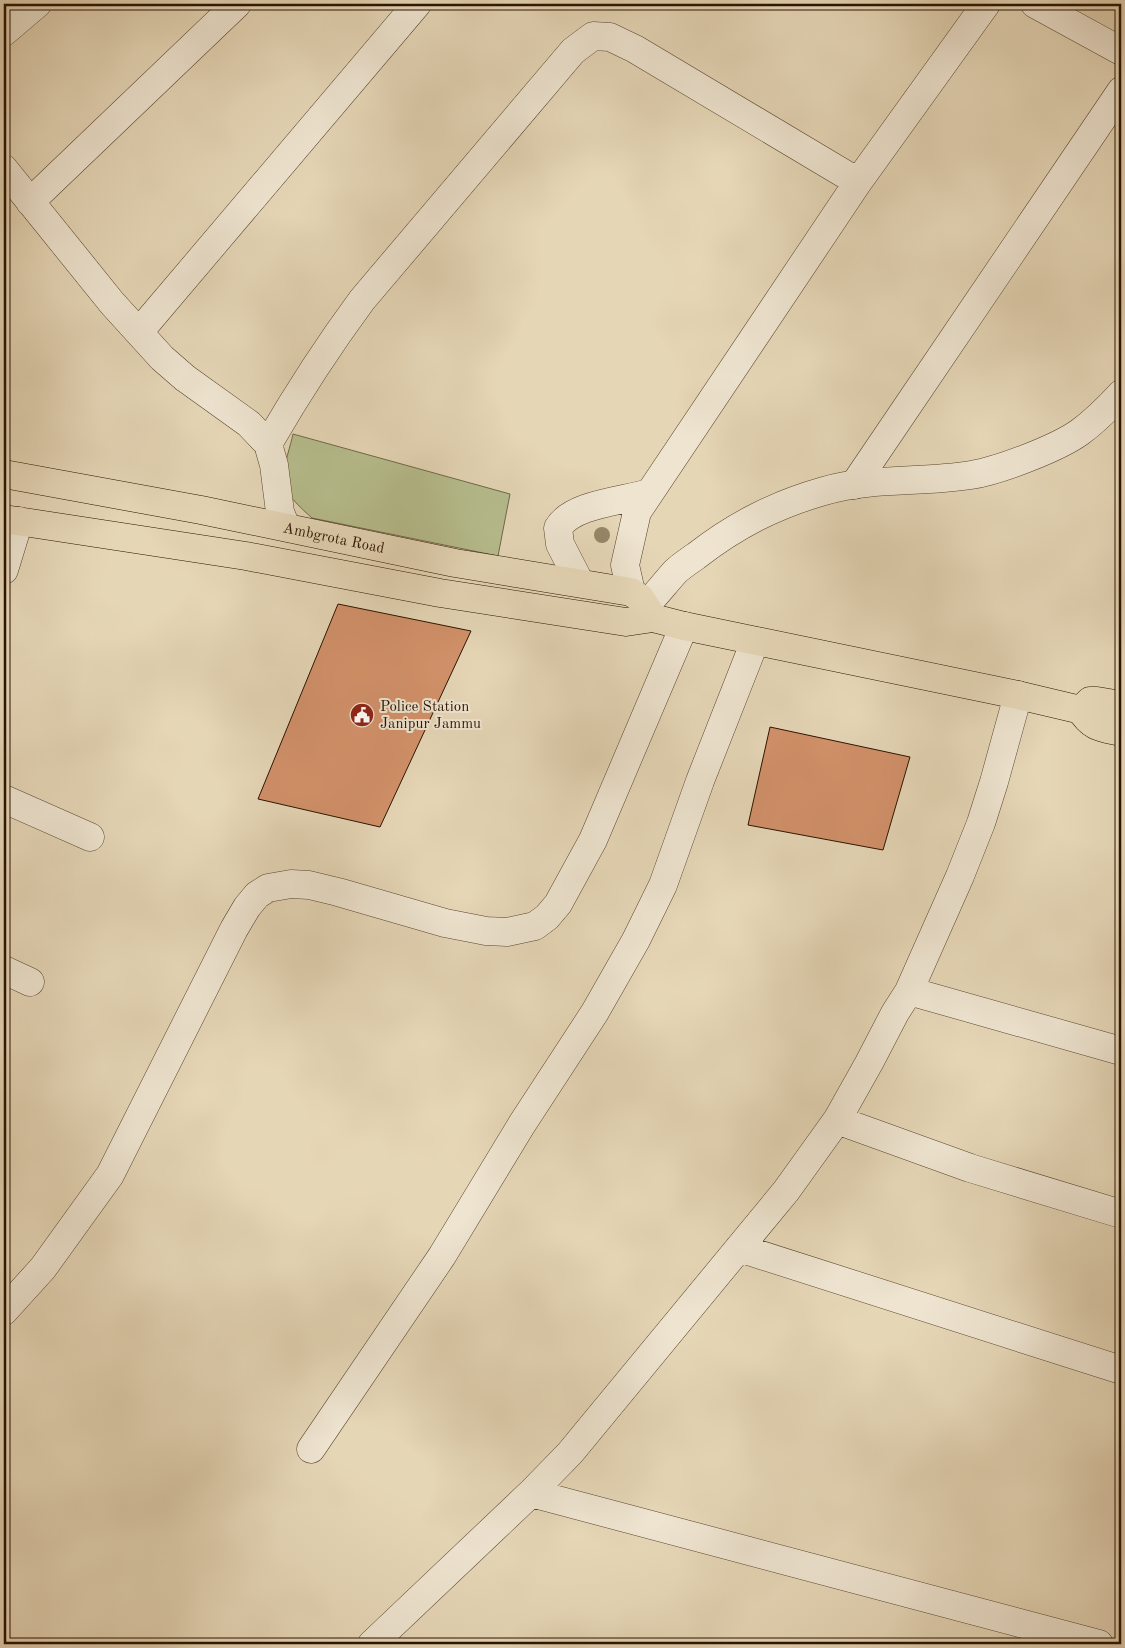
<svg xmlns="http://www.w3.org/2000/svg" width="1125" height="1648" viewBox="0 0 1125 1648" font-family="'Old Standard TT',serif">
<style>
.green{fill:#b6bd8d;stroke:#706846}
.building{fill:#d2916a;stroke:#2a1300}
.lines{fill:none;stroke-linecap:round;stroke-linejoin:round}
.minor-casing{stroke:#59442e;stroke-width:29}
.tertiary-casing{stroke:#59442e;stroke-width:29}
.primary-casing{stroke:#2a1300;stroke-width:29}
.minor{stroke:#eee4d0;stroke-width:28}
.tertiary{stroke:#eee4d0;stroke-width:28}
.primary{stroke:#e5d6b6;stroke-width:28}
.tree{fill:#958769}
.labels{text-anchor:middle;stroke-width:4;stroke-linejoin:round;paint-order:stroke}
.street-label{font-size:15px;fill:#2a1300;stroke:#eee4d0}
.poi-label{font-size:15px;fill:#2a1300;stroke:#eee4d0;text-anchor:start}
</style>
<rect width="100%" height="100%" fill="#e5d6b6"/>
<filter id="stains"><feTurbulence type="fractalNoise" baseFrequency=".004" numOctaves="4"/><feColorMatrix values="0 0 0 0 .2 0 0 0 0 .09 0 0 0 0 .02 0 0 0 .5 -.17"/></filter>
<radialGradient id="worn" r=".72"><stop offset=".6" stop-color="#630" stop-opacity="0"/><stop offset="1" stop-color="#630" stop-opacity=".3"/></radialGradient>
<path class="green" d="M293,434L510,494L498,556L312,518C300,507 284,494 283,477C283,468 291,444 293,434Z"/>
<path class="building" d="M338,604L471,631L380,827L258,799Z
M770,727L910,757L883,850L748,825Z"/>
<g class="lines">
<g class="minor-casing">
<path id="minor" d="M1035,4L1121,51
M4,32L37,4
M4,169L112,303L162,358L185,378L249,424L268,444L274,465L280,512L286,527
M30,202L237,4
M139,332L417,4
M268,444C297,394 328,346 362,300L573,51L593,36L610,37L635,49L858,182
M854,485L1121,91
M4,570L19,521
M580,583L560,544L558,528C572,504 623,501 649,493
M631,592L625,565L637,512L858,182L986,4
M4,799L90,837
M4,970L30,982
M909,991L1121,1051
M837,1120L970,1168L1121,1214
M739,1248L1121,1370
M4,1311L43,1268L110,1175L234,929L247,907L257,895L268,888L291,884L309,885L338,892L445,923L486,931L507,932L535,926L547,917L558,904L593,840L684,626
M311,1449L442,1256L522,1124L595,1012L636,940L663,885L700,781L755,641
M531,1493L1099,1644
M372,1644L531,1493L570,1453L786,1191L837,1120L869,1063L895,1013L909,991L960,876L981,823L994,782L1018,695"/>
</g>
<g class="tertiary-casing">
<path id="tertiary" d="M645,606C656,595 665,583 675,572C681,566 689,561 696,556C736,525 775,505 824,491C871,477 922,483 971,475C998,471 1058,448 1080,432C1095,421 1108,408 1121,394"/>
</g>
<g class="primary-casing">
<g id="primary">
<path id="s1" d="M4,474L201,510L455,563L631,592L640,598L653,618"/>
<path d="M4,519L246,556L440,593L626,622L653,618L684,626L1018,695L1081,710"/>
<path d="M1081,710C1091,728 1103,728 1121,732"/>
<path d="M1081,710L1090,701H1097L1121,705"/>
</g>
</g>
<use href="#minor" class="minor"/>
<use href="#tertiary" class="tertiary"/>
<use href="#primary" class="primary"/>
</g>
<circle class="tree" cx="602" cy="535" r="8"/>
<defs>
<g id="civic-disc" transform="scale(1.25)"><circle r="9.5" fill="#8f2418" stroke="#eee4d0"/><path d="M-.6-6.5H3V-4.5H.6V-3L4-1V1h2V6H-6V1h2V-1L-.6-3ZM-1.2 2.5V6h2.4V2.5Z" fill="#fff"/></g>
</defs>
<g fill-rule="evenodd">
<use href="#civic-disc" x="362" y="715"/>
</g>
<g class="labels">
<g class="street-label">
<text dy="5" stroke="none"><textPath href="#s1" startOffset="336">Ambgrota Road</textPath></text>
</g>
<g class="poi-label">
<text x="380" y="711">Police Station<tspan x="380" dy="17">Janipur Jammu</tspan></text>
</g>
</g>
<rect width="1125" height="1648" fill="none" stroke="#e5d6b6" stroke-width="20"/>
<rect x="5" y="5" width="1115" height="1638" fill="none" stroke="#2a1300" stroke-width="2.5"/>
<rect x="10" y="10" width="1105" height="1628" fill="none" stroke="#2a1300"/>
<rect width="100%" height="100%" filter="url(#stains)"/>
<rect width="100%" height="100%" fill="url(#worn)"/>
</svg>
